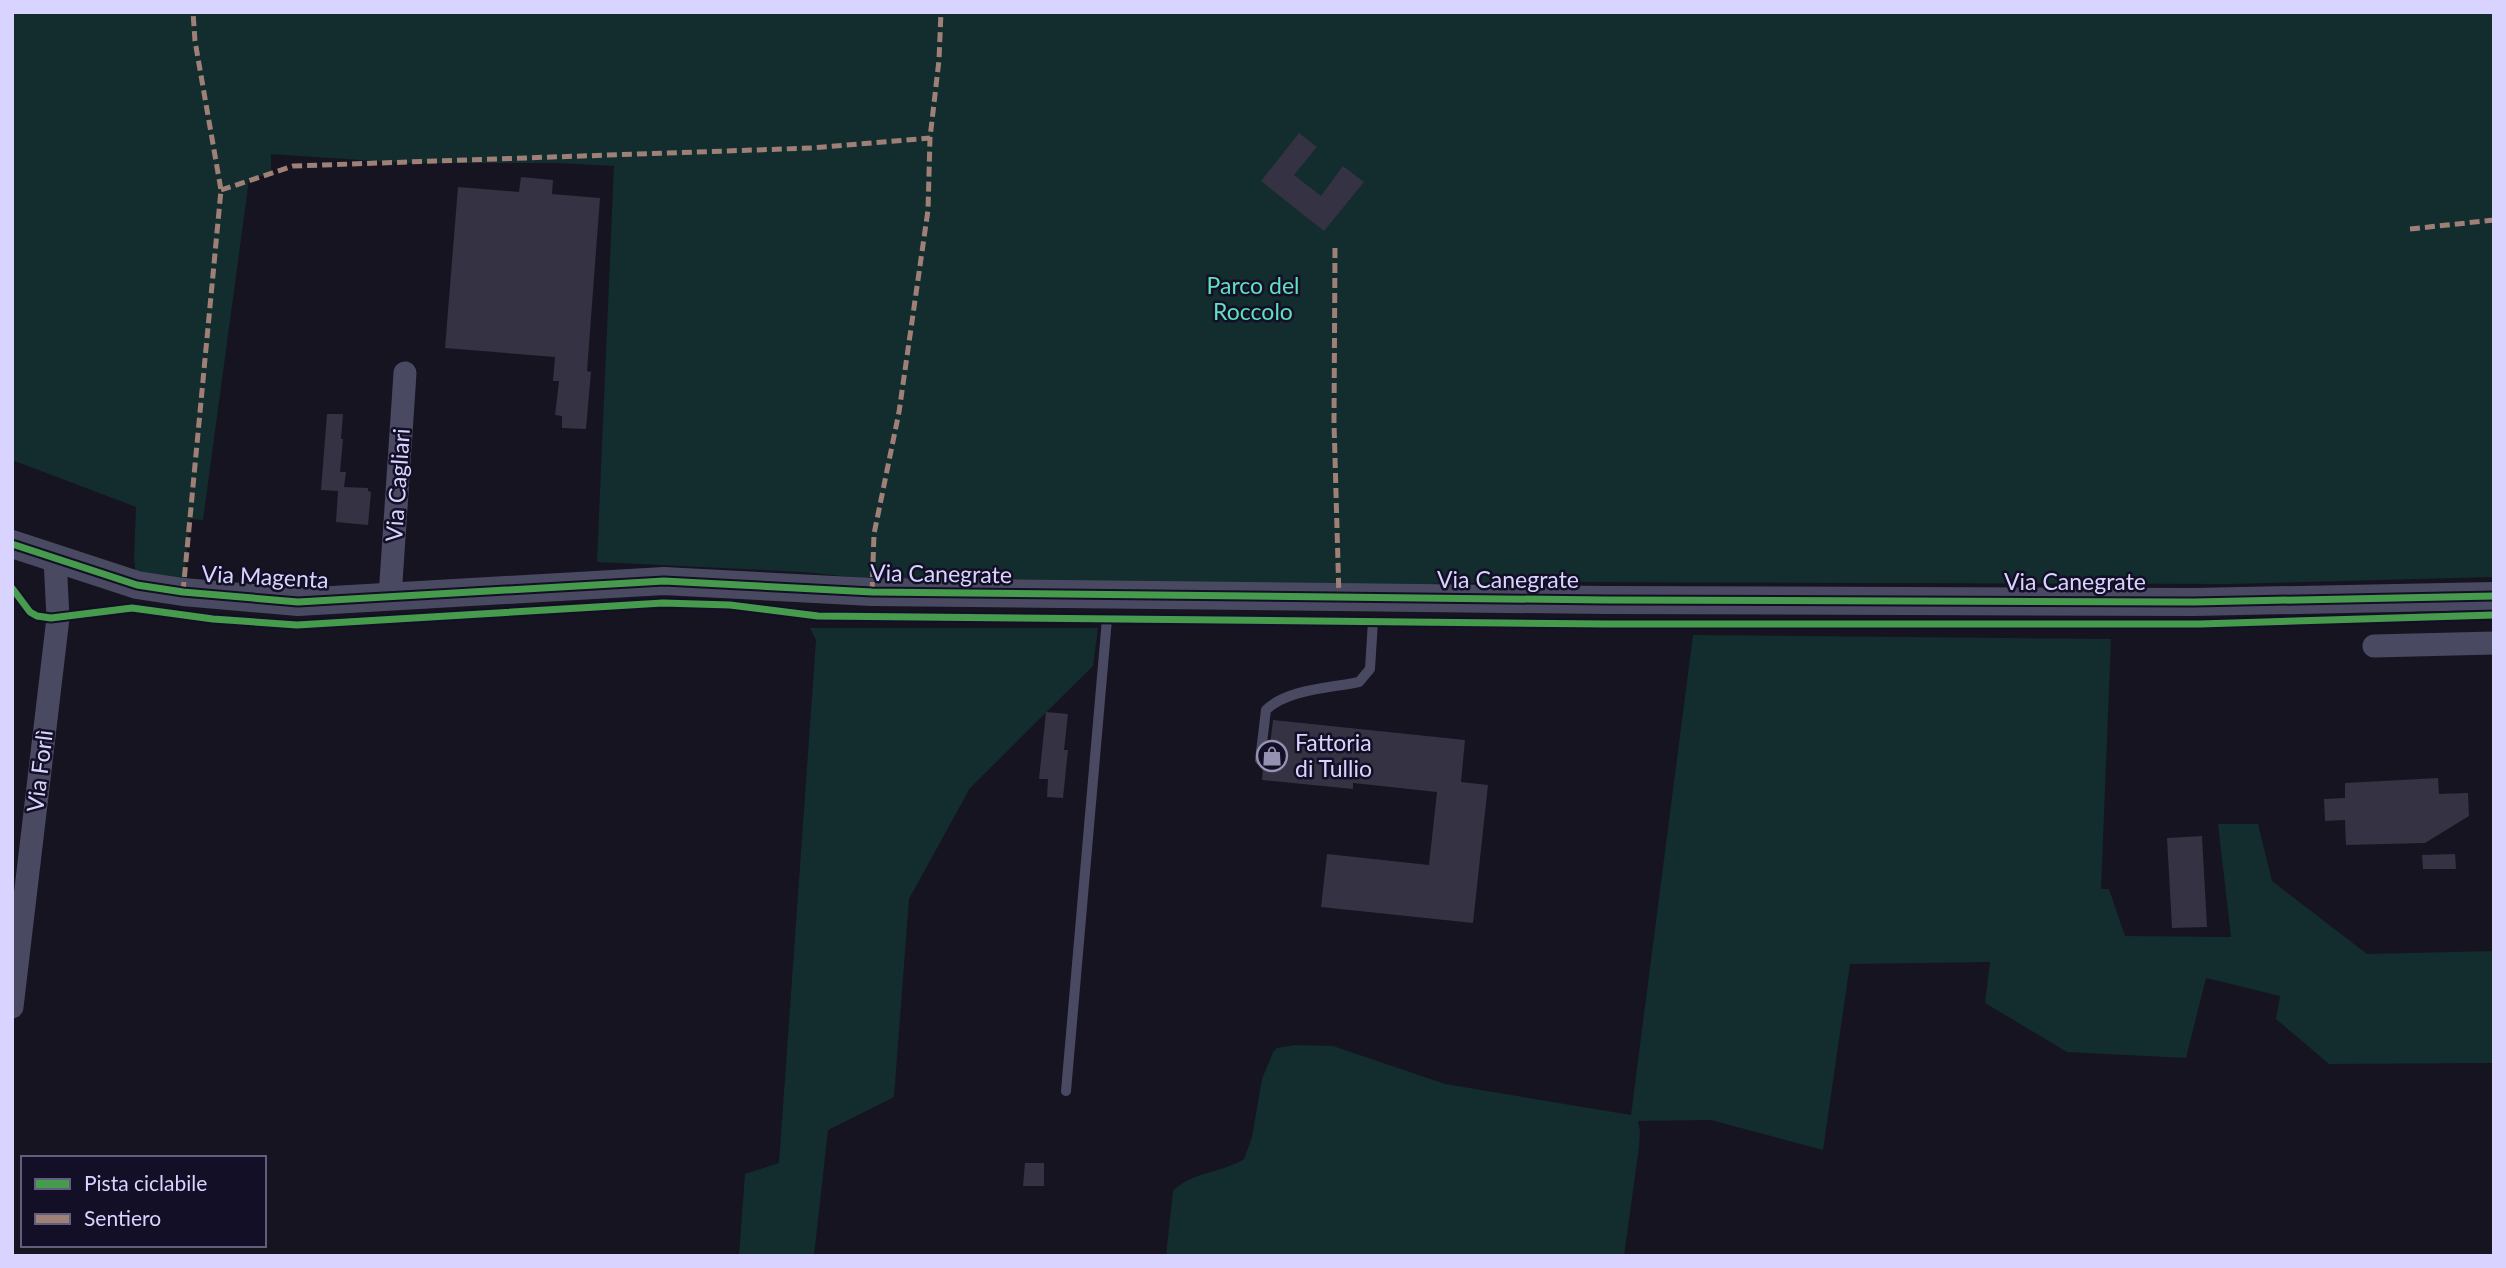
<svg xmlns="http://www.w3.org/2000/svg" width="2506" height="1268" viewBox="0 0 2506 1268" font-family="Lato,sans-serif">
<style>
.green{fill:#132c2d}
.building{fill:#343243}
.lines{fill:none;stroke-linecap:round;stroke-linejoin:round}
.service{stroke:#4a4962;stroke-width:10}
.minor{stroke:#4a4962;stroke-width:23}
.tertiary{stroke:#4a4962;stroke-width:28}
.quiet{stroke:#9e8076;stroke-width:5;stroke-dasharray:10 5;stroke-linecap:butt}
.cycleway-casing{stroke:#130f26;stroke-width:11}
.cycleway{stroke:#469c4c;stroke-width:7}
.labels{text-anchor:middle;stroke-width:5;stroke-linejoin:round;paint-order:stroke}
.park-label{font-size:23px;fill:#5fe0c0;stroke:#130f26}
.street-label{font-size:23px;fill:#d9d4ff;stroke:#130f26}
.poi-label{font-size:23px;fill:#d9d4ff;stroke:#130f26;text-anchor:start}
</style>
<rect width="100%" height="100%" fill="#161421"/>
<path class="green" d="M12,12H2494V577L2230,584L1548,582L1365,585L862,578L803,572L597,562L614,166L558,163H403L271,154V173L249,180L203,520L190,519L183,592L137,585L134,559L136,507L12,460Z
M810,628H1098L1093,666L970,788L909,899L894,1097L828,1130L814,1256H739L745,1174L779,1163L816,640Z
M1693,635L2111,639L2101,889H2109L2125,936L2231,937L2218,824H2258L2272,881L2367,954L2494,951V1063L2329,1064L2276,1019L2280,996L2206,978L2186,1058L2067,1052L1985,1003L1990,962L1850,964L1823,1150L1711,1120L1638,1121L1640,1131L1639,1147L1624,1256H1166L1173,1191C1191,1172 1222,1173 1244,1159L1252,1137L1262,1079L1273,1052L1277,1048L1295,1045L1333,1046L1445,1084L1631,1115Z"/>
<path class="building" d="M1299,133L1317,147L1294,175L1321,196L1343,166L1364,182L1324,231L1261,181Z
M521,177L553,180L552,194L600,198L587,371L591,372L586,429L562,428V416L555,415L559,381H553L555,357L445,348L458,187L519,192Z
M327,414H343L341,439H343L340,472H346L344,487L368,488V491L371,492L368,525L336,522L338,491L321,490Z
M1046,712L1068,714L1064,750H1068L1063,798L1047,797L1048,779H1039Z
M1273,720L1465,740L1461,782L1488,785L1473,923L1321,907L1327,854L1429,865L1437,792L1353,783V789L1262,780L1263,767L1268,761Z
M2438,778L2439,794L2468,793L2469,816L2425,843L2346,845L2345,820L2325,821L2324,799L2345,798V783Z
M2202,836L2207,927L2172,928L2167,838Z
M2455,854L2456,869H2423L2422,855Z
M1025,1163H1044V1186H1023Z"/>
<g class="lines">
<path class="service" d="M1260,760L1266,710C1287,689 1331,688 1359,682L1370,669L1373,621
M1066,1091L1107,619"/>
<path class="minor" d="M390,597L405,373
M2374,646L2494,643
M12,1007L58,618L55,559"/>
<path class="tertiary" d="M12,544L137,585L183,592L298,602L664,581L872,592L1606,600L2194,602L2494,596"/>
<path class="quiet" d="M221,190L293,166L812,148L930,138
M2410,229L2494,220
M1335,248L1334,423L1339,598
M183,592L221,190L195,41L193,12
M872,592L874,534L899,412L928,210L930,138L939,60L941,12"/>
<g class="cycleway-casing">
<path id="cycleway" d="M12,544L137,585L183,592L298,602L664,581L872,592L1606,600L2194,602L2494,596
M12,588L30,612L37,616L51,618L132,608L213,619L297,625L663,603L730,605L818,616L1606,624H2200L2494,615"/>
</g>
<use href="#cycleway" class="cycleway"/>
</g>
<defs>
<g id="shop-ring" transform="scale(1.575)"><circle r="9.5" fill="#130f26" stroke="#9591b1" stroke-width="1.5"/><path d="M-5-2.5h2.3a2.7 3.5 0 0 1 5.4 0H5L5.5 6h-11ZM-1.5-2.5h3a1.5 2.3 0 0 0-3 0Z" fill="#9591b1"/></g>
</defs>
<g fill-rule="evenodd">
<use href="#shop-ring" x="1272" y="756"/>
</g>
<g class="labels">
<g class="park-label">
<text x="1253" y="294">Parco del<tspan x="1253" dy="26">Roccolo</tspan></text>
</g>
<g class="street-label">
<text transform="translate(398 485) rotate(-86)" y="8">Via Cagliari</text>
<text transform="translate(941 574) rotate(1)" y="8">Via Canegrate</text>
<text transform="translate(265 577) rotate(3)" y="8">Via Magenta</text>
<text x="1508" y="588">Via Canegrate</text>
<text x="2075" y="590">Via Canegrate</text>
<text transform="translate(40 771) rotate(-83)" y="8">Via Forlì</text>
</g>
<g class="poi-label">
<text x="1295" y="751">Fattoria<tspan x="1295" dy="26">di Tullio</tspan></text>
</g>
</g>
<rect width="2506" height="1268" fill="none" stroke="#d9d4ff" stroke-width="28"/>
<rect x="21" y="1156" width="245" height="91" fill="#130f26" stroke="#625e7d" stroke-width="2"/>
<rect x="35" y="1179" width="35" height="10" fill="#469c4c" stroke="#625e7d" stroke-width="2"/>
<text x="84" y="1191" font-size="21" fill="#d9d4ff">Pista ciclabile</text>
<rect x="35" y="1214" width="35" height="10" fill="#9e8076" stroke="#625e7d" stroke-width="2"/>
<text x="84" y="1226" font-size="21" fill="#d9d4ff">Sentiero</text>
</svg>
